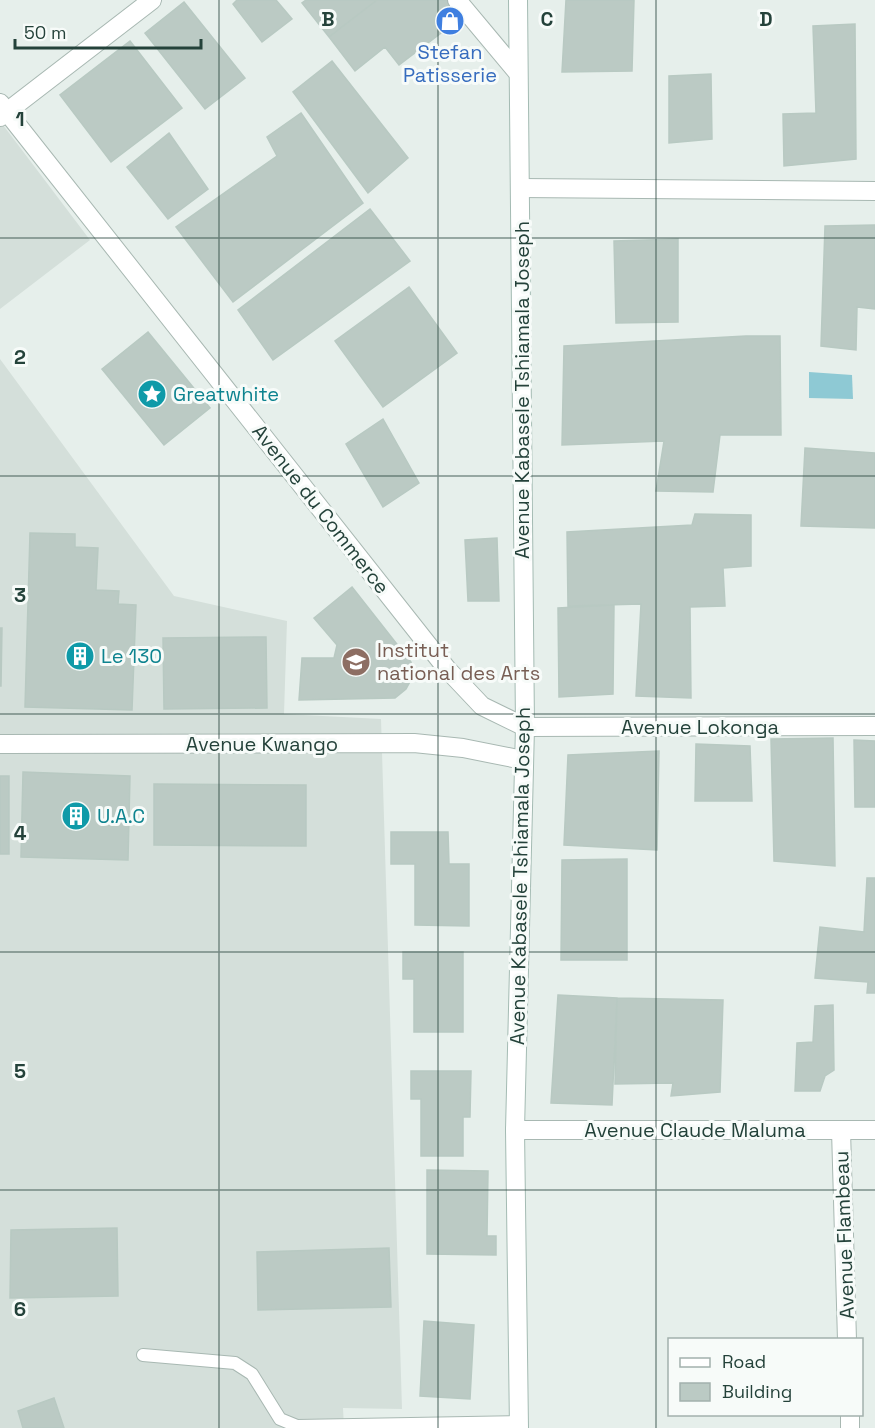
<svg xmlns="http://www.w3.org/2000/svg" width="875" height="1428" viewBox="0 0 875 1428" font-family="'Space Grotesk',sans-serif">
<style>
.built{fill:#d4dfda}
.water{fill:#8ec9d4}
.building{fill:#bbcac4;stroke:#b8c9c2;stroke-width:1.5}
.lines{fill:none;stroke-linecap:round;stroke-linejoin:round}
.service-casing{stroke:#a8b8b2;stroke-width:14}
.minor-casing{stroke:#a8b8b2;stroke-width:20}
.tertiary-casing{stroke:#a8b8b2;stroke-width:20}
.secondary-casing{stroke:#a4bbb3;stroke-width:20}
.service{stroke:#fff;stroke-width:12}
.minor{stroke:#fff;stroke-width:18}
.tertiary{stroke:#fff;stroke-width:18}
.secondary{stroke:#fff;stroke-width:18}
.grid{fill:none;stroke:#24423a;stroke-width:1.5;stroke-opacity:0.55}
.labels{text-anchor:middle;stroke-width:6;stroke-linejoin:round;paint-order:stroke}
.shop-label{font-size:20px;fill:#366cbe;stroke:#f7fbf9}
.street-label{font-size:20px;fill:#24423a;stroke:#f7fbf9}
.culture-label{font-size:20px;fill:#0d838f;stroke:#f7fbf9;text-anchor:start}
.education-label{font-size:20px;fill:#785e54;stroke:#f7fbf9;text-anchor:start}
.grid-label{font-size:20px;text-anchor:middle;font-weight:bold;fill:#24423a;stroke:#f7fbf9;stroke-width:6;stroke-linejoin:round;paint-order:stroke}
</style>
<rect width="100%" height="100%" fill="#e6efeb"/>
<path class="built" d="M0,121L90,240L0,309Z
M0,359L174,596L287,621L284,714L381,719L402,1409L343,1408L344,1428H0Z"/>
<path class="water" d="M809,372L852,375L853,399L809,398Z"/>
<path class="building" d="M237,0H276L292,19L262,42L233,4Z
M306,0H377L329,37L302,3Z
M377,0H449L462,17L399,65L385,47L355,71L329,37Z
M566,0H634L632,71L562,72Z
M184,2L245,78L205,109L145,33Z
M855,24L856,159L784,166L783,114L816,113L813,26Z
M130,41L182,108L111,162L60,95Z
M332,61L408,158L368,193L293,92Z
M711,74L712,139L669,143V76Z
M301,113L363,203L233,302L176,227L277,156L267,137Z
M169,133L208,189L168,219L127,167Z
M370,209L410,261L273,360L238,310Z
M875,225V309L857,307L856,350L821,346L825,226Z
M678,239V322L616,323L614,241Z
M409,287L457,353L383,407L335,341Z
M148,332L210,408L164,445L102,369Z
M746,336H780L781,435H720L713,492L656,491L664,441L562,445L564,346Z
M383,419L419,483L383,507L346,444Z
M805,448L875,453V528L801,526Z
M695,514L751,515V566L723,568L725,606L690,607L691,698L636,696L641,604L568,606L567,532L692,525Z
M30,533L75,534V547L98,548L96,590L119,591L118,604L136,605L132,710L25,707Z
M497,538L499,601H468L465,540Z
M352,587L411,662L413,676L406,689L395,698L299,700L302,658H334L337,645L314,618Z
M614,605L613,694L559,697L558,608Z
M0,628H2L1,686H0Z
M266,637L267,708L164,709L163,638Z
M833,738L835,866L774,861L771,739Z
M854,740L875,741V807H855Z
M696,744L750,746L752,801H695Z
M659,751L657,850L564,845L568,755Z
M23,772L130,776L128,860L21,857Z
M0,776H9V854H0Z
M154,784L306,785V846L154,845Z
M391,832H448L449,864H469V926L415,925V864H391Z
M627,859V960H561L562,860Z
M867,878H875V993H867L868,982L815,978L820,927L864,932Z
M403,952H463V1032H414V979H403Z
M558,995L617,998L612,1105L551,1103Z
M617,998L723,1000L720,1092L671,1096L673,1083L615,1084Z
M833,1005L834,1070L825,1076L820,1091H795L797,1043L813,1042L815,1006Z
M411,1071H471L470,1117H463V1156H421V1099H411Z
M427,1170L488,1171L487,1236H496V1255L427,1254Z
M117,1228L118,1296L10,1298L11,1230Z
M389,1248L391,1307L258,1310L257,1252Z
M424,1321L474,1325L470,1399L420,1396Z
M54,1398L64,1428H23L18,1411Z"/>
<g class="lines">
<g class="service-casing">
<path id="service" d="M143,1355L235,1363L252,1374L280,1419L297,1426L519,1422"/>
</g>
<g class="minor-casing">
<path id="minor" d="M457,0L518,73
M0,117L152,0
M521,188L875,191
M525,727L875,726
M0,744L414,743L463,748L523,760
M515,1130H875
M841,1130L847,1340
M850,1414V1428"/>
</g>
<g class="tertiary-casing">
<path id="tertiary" d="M0,103L447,669L482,706L525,727"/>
</g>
<g class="secondary-casing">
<path id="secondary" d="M518,0L525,727L515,1130L519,1428"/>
</g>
<use href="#service" class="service"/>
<use href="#minor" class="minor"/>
<use href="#tertiary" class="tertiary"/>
<use href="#secondary" class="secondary"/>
</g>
<path class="grid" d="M219,0V1428M438,0V1428M656,0V1428M0,238H875M0,476H875M0,714H875M0,952H875M0,1190H875"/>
<defs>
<g id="shop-disc" transform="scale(1.5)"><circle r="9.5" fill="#3f7fe0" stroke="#f7fbf9"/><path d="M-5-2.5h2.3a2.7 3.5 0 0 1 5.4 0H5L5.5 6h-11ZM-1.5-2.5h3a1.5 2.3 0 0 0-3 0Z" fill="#fff"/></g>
<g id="sight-disc" transform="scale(1.5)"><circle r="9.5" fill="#0f9aa8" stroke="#f7fbf9"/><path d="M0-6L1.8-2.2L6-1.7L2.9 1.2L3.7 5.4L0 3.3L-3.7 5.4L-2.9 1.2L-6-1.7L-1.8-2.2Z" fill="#fff"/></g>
<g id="building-disc" transform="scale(1.5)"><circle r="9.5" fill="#0f9aa8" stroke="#f7fbf9"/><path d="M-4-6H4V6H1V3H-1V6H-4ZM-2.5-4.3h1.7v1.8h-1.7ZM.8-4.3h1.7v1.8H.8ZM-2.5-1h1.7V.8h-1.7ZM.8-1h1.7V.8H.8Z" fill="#fff"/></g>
<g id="university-disc" transform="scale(1.5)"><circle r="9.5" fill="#8d6e63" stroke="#f7fbf9"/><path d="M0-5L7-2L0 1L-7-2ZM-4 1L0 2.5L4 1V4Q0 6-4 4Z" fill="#fff"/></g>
</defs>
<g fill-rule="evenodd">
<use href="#shop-disc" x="450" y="21"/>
<use href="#sight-disc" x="152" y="394"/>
<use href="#building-disc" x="80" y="656"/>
<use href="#university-disc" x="356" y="662"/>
<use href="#building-disc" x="76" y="816"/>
</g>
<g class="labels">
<g class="shop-label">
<text x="450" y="59">Stefan<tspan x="450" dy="23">Patisserie</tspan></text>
</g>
<g class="street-label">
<text transform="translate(522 390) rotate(-90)" y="7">Avenue Kabasele Tshiamala Joseph</text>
<text transform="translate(321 509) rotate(52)" y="7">Avenue du Commerce</text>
<text x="700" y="734">Avenue Lokonga</text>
<text x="262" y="751">Avenue Kwango</text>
<text transform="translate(520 876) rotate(-89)" y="7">Avenue Kabasele Tshiamala Joseph</text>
<text x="695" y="1137">Avenue Claude Maluma</text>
<text transform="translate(844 1235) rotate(-92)" y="7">Avenue Flambeau</text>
</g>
<g class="culture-label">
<text x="173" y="401">Greatwhite</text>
<text x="101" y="663">Le 130</text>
<text x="97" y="823">U.A.C</text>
</g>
<g class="education-label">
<text x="377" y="657">Institut<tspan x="377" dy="23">national des Arts</tspan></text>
</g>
</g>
<g class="grid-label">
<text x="328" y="26">B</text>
<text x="547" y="26">C</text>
<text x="766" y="26">D</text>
<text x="20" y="126">1</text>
<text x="20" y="364">2</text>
<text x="20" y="602">3</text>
<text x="20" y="840">4</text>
<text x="20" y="1078">5</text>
<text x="20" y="1316">6</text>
</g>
<rect x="668" y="1338" width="195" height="78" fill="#f7fbf9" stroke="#a3b1ad" stroke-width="1.5"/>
<rect x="680" y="1358" width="30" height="9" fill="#ffffff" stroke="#a3b1ad" stroke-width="1.5"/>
<text x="722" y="1368" font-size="18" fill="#24423a">Road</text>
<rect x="680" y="1383" width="30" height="18" fill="#bbcac4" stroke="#a3b1ad" stroke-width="1.5"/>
<text x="722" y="1398" font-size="18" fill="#24423a">Building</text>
<path d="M15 39v9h186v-9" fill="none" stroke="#24423a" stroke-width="3"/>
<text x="24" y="39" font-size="18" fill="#24423a" stroke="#f7fbf9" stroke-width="4.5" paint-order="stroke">50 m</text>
</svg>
